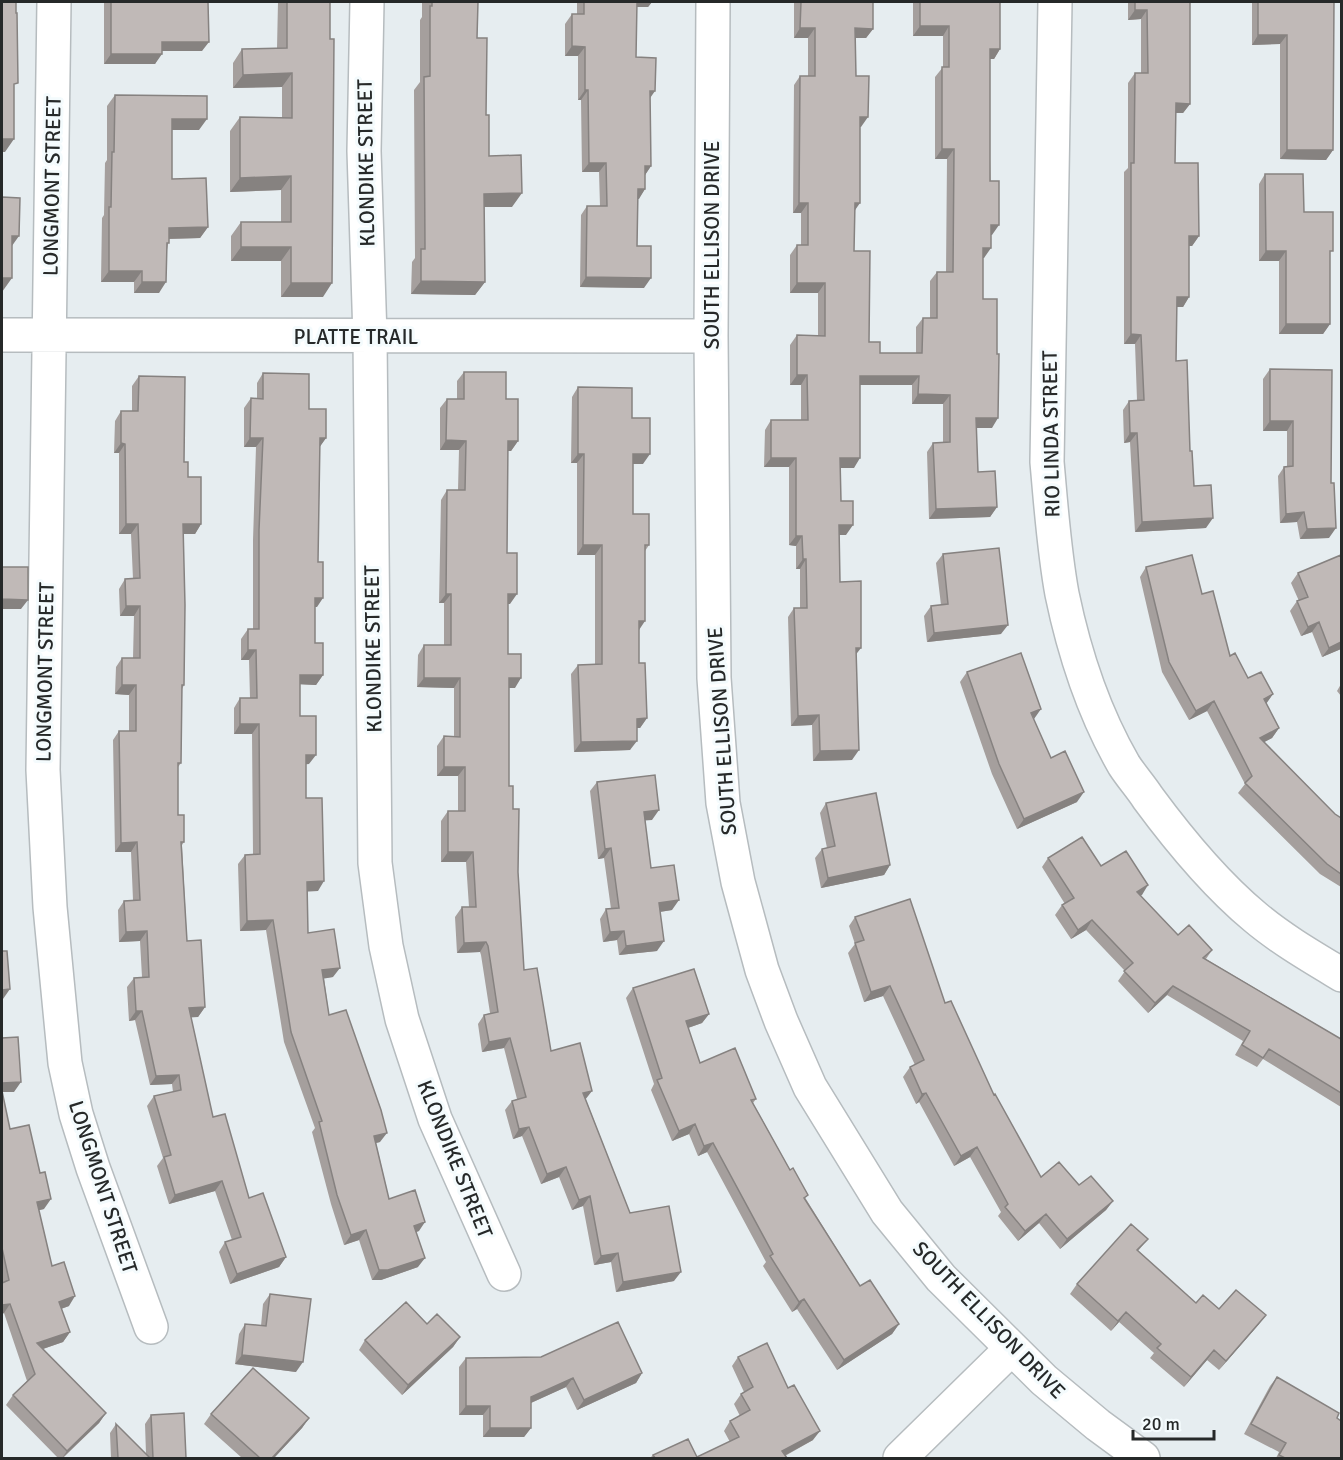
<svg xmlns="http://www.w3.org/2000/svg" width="1343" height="1460" viewBox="0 0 1343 1460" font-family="Signika,sans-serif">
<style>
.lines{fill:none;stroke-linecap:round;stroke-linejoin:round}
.minor-casing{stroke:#b6bcbf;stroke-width:36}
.minor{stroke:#fff;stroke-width:33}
.wall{fill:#a59f9d}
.shaded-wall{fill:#868280}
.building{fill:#c0b9b7;stroke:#868280;stroke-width:1.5}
.labels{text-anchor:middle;stroke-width:6;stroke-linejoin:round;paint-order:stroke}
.street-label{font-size:21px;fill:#262929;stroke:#f4fbfd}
</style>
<rect width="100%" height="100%" fill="#e6edf0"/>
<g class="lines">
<g class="minor-casing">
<path id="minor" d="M54,2L43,770L50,907L65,1063L76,1114L93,1168L151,1327
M367,2L364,151L370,337L375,863L386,946L402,1019L435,1119L504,1274
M713,2L711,336L714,678L723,803L738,882L762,970L781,1021L810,1087L887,1212L941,1278L1044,1380L1098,1425L1143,1458
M1055,2L1047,462C1051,506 1054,551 1062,594C1074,652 1094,713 1124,765C1131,776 1141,787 1148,798C1179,840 1214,883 1255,917C1281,939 1312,957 1342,975
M2,335L711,336
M900,1458L1011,1349"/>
</g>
<use href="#minor" class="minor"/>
</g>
<path class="wall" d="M104,2H208L202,51H162L155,64H104Z
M278,2H330L323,297H281V261H231V236L241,222H281V190L230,192V131L240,117L282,118V87L233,88V63L242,49L277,48Z
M422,2H478L477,38L486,115L489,156L512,207H484L485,282L475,295L411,294L412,262L415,258L414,90L420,82V20L422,17Z
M577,2H652L648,7H637L636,57L650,99L651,166L645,175V189L638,199L637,246L644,288L580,287L581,215L587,206H600L599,172H582L581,100H578V56H565V24L572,14H577Z
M794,2H873V29L866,38H856V76L861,127H860L855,211L854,251L869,342L880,353H916V327L923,318H930V281L937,272H946L947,159H935V77L943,67V36H913V2H1000V49L994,59H990V159L992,235H991L984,258H983V299L992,428H976L978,472L997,507L990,517L929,519L927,452L933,443L943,442V404H912V385H860L854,468H840L841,501L846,535H839L840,582L856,655L852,760L813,761L812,725L791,726L788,617L794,608H800V569H796V546L789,545V467H764L765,430L771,420H801V385H790V345L797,335L818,336V293H790V255L797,245H801V213H793L794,85L800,76H808V38H794Z
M1128,2H1190V104L1183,113H1176L1175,163L1199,236L1192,246H1189V297L1183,307H1177L1176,361L1190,451L1194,486L1206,528L1135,532L1130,442L1124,443L1123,410L1129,401L1137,400L1135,344H1124V172L1128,168V83L1135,73H1141V19L1128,20Z
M1253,2H1334L1333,150L1326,160L1280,159V44L1252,45V3Z
M115,95L199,130H172V179L208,227L200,238L169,239L159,293H134V282H101L102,218L104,215L105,163L107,160V106Z
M1265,174L1304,212L1330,255V324L1323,334H1279V261H1259V184Z
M1270,369L1332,370L1329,538L1300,539L1297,522L1280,523L1278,476L1284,467H1287V431H1263V379Z
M464,372L506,399L518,441L511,451H508L507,553L510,604H508V654L515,688H509V786L513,809L518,872L524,970L551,1051L586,1100L630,1213L674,1281L616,1292L611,1262L594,1265L583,1206L572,1210L559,1177L541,1184L522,1136L513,1139L505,1110L512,1101L517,1099L504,1048L482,1052L478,1024L484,1015L490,1013L481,955L480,952L457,953L455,917L462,907H469L466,862H441V821L448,811H458V776H437V746L444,736L454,737V688L417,687L418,655L424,645H444V603H439L441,500L447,490H458L459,450H440V408L447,399H457V381Z
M263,373L309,409L326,438L320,446L317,607H315V643L323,675L316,685L300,684V716L309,764H306V798L318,891H307L308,933L333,977L324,978L329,1015L380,1142L376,1143L389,1199L419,1231L416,1232L418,1267L381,1280H372L359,1240L344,1245L331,1204L312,1132L315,1128L284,1042L266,930L240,931L238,864L245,855L253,854L252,734H234V708L240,698H250L249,660H241V639L248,629H253V540L256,447H244V408L251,398L257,399V383Z
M139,376L184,462L201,524L195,534H183L184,685L182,689L181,763L178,767V815L184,842L182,845L187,941L205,1007L198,1017H191L213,1117L249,1198L286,1257L279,1267L230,1284L219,1252L225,1242L232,1240L215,1191L169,1204L157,1166L163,1158L147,1106L154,1096L173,1092L172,1084L150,1085L135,1020L129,1021L127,987L134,978L142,977L140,941L119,942L118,910L124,901L133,900L131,852H115L113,740L119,731H129V695L115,694L116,667L122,658H133L134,616H120L119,589L125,579H133L131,534H119V453H114L115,421L121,411H132V386Z
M578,387L632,418L643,464H633V514L649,545L645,551L639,630V663L647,718L640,728H637L630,750L574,752L571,674L578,665L595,664V555H577V463H571L572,397Z
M943,554L1001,634L927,642L924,616L931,606L941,605L936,563Z
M1146,567L1202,594L1230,656L1248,678L1273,694L1266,703L1279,728L1272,738L1264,742L1335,814L1341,818V887L1320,874L1238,793L1245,784L1207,711L1189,720L1162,672L1140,577Z
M1298,573L1341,649L1322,657L1312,632L1301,636L1290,611L1297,601H1299L1291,583Z
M967,672L1033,719L1051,758L1077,802L1017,829L992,774L960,682Z
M1341,684V696L1337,691Z
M597,782L652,820H645L651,868L672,910L660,912L657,951L619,955L617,940L603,942L600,919L606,909H611L604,858L598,859L590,791Z
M826,803L890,865L884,875L821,888L815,858L822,849L827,848L820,813Z
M1048,858L1101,866L1142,895H1140L1178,935L1212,950L1206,959L1341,1039V1107L1263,1059L1257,1067L1235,1055L1243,1041L1167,995L1148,1013L1118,981L1125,971L1086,930L1071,939L1055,915L1062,905L1065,904L1042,867Z
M855,917L945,1003L994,1095L1041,1177L1079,1185L1113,1201L1106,1210L1060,1249L1039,1223L1018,1241L998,1216L1001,1212L970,1157L954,1166L919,1102L916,1104L903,1077L910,1067L915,1065L883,996L864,1002L848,953L855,944L849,926Z
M633,988L709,1014L702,1023L688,1028L700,1063L756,1099L753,1103L806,1199L860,1286L899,1324L892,1334L837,1370L797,1309L792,1312L763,1266L766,1262L707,1152L698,1156L689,1134L672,1141L651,1090L654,1084L626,998Z
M2,1038L14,1092H2L10,1129L44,1209L39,1210L52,1266L69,1306L61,1309L70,1332L63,1342L43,1349L106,1413L99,1423L63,1458H58L6,1405L13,1395L27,1381L4,1313L2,1314Z
M1148,1239L1138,1251L1196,1303L1219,1309L1259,1324L1219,1370L1207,1360L1184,1387L1150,1358L1154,1353L1119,1322L1111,1331L1070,1294L1077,1284Z
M270,1294L296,1372L235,1364L239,1334L245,1324L261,1326L263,1304Z
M427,1324L460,1337L453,1347L402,1395L359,1350L365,1340Z
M738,1357L813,1440L785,1456L787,1458H650L653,1455L697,1457L730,1442L724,1431L730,1421L740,1416L734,1404L741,1394L744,1392L732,1366Z
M466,1358L642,1373L636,1383L577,1410L566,1387L531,1403V1428L524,1437H483V1415H459V1367Z
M1277,1377L1337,1418L1341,1458H1276L1279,1452L1244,1434L1270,1386Z
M211,1414L309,1418L302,1428L274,1458H242L204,1424Z
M151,1415L186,1458H111L110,1433L116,1424L146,1454L145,1424Z"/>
<path class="shaded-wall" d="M634,2H652L648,7H630Z
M1135,10H1147L1141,19L1128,20Z
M920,26H949L943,36H913Z
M800,28H815L808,38H794Z
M855,28L873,29L866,38H849Z
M1258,35H1287L1280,44L1252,45Z
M162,42H209L202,51H155Z
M572,46L585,47L578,56H565Z
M990,49H1000L994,59H983Z
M111,54H162L155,64H104Z
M292,73L282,87L233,88L243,75Z
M585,90H588L581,100H578Z
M650,91H655L648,101Z
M1176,103L1190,104L1183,113H1169Z
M860,117H868L861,127H853Z
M172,119H207L199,130H164Z
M2,139H14L5,152H2Z
M942,149H954L947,159H935Z
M1287,150H1333L1326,160L1280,159Z
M589,163H606L599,172H582Z
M645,166H651L645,175Z
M291,176L281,190L230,192L240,178Z
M638,189H645L639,199H631Z
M522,193L512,207H474L484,194Z
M799,203H808L801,213H793Z
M855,203H860L853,213Z
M991,225H999L992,235H984Z
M208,227L200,238L161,239L169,228Z
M12,236H19L9,250Z
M1189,236H1199L1192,246H1183Z
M241,247H291L281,261H231Z
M983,248H991L984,258H976Z
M1266,251H1286L1279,261H1259Z
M109,271H142L134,282H101Z
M586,277L651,278L644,288L580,287Z
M2,278H12L2,292Z
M421,281L485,282L475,295L411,294Z
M142,282H166L159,293H134Z
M291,283H332L323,297H281Z
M797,283H825L818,293H790Z
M1177,297H1189L1183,307H1170Z
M1286,324H1330L1323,334H1279Z
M1131,334L1141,335L1135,344H1124Z
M797,375H807L801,385H790Z
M860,376H919L912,385H854Z
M918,394L950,395L943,404H912Z
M976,418H998L992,428H969Z
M1270,421H1293L1287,431H1263Z
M1130,433H1137L1130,442L1124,443Z
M250,438H263L256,447H244Z
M320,438H326L319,448Z
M446,440L466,441L459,450H440Z
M508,441H518L511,451H501Z
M121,443L125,444L119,453H114Z
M578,454H584L577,463H571Z
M633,454H650L643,464H627Z
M771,458H796L789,467H764Z
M840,458H860L854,468H833Z
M997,507L990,517L929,519L936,509Z
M1304,512L1297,522L1280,523L1286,514Z
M1213,518L1206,528L1135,532L1142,522Z
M126,524H138L131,534H119Z
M183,524H201L195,534H176Z
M839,525H853L846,535H833Z
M1336,528L1329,538L1300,539L1307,529Z
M796,536H802L796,546L789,545Z
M583,545H602L595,555H577Z
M803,559H806L800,569H796Z
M446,594H451L444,603H439Z
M508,594H517L510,604H501Z
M315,598H323L317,607H308Z
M2,599L28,600L21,609H2Z
M126,606H140L134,616H120Z
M639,621H645L639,630Z
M1319,622L1312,632L1301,636L1308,627Z
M1008,625L1001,634L927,642L934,633Z
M1341,642V649L1322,657L1329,648Z
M856,648H861L854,657Z
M248,650H256L249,660H241Z
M300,675H323L316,685L293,684Z
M424,678H460L454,688L417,687Z
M509,678H521L515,688H502Z
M122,685H136L129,695L115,694Z
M1273,694L1266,704L1264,699Z
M1214,701L1207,711L1189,720L1196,711Z
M1041,709L1034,719L1031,713Z
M819,715L812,725L791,726L798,716Z
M647,718L640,728H630L637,719Z
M240,724H259L252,734H234Z
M1279,728L1272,738L1253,748L1260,738Z
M637,741L630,750L574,752L581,742Z
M859,750L852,760L813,761L820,751Z
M306,755H316L309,764L299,765Z
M444,767H465L458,776H437Z
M1084,792L1077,802L1017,829L1024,819Z
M659,810L652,820L638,821L644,812Z
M137,842L131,852H115L121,843Z
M611,848L604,858L598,859L605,849Z
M448,852H473L466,862H441Z
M890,865L884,875L821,888L828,878Z
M324,881L318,891L300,892L307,882Z
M1148,885L1142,895L1130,902L1137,892Z
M679,900L672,910L652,913L659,903Z
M273,920L266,930L240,931L247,921Z
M1092,920L1086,930L1071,939L1078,930Z
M147,931L140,941L119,942L126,932Z
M624,931L617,940L603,942L610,932Z
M664,941L657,951L619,955L626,946Z
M486,942L480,952L457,953L464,943Z
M340,968L333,977L316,980L322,970Z
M890,986L883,996L864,1002L871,992Z
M1173,986L1167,995L1148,1013L1155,1003Z
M10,989L3,999H2V990Z
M205,1007L198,1017L182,1018L189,1008Z
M136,1011H142L135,1020L129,1021Z
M709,1014L702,1023L679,1031L686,1021Z
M510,1038L504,1048L482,1052L489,1042Z
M179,1075L172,1084L150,1085L156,1076Z
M21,1082L14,1092H2V1083Z
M592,1091L585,1100L583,1093Z
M926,1093L919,1102L916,1104L922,1094Z
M695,1124L689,1134L672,1141L679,1131Z
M529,1127L522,1136L513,1139L519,1129Z
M387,1133L380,1142L367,1145L374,1136Z
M713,1143L707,1152L698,1156L704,1146Z
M977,1147L970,1157L954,1166L961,1156Z
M566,1167L559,1177L541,1184L547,1174Z
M222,1181L215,1191L169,1204L175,1195Z
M590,1196L583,1206L572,1210L579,1200Z
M51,1199L44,1209L31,1212L37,1202Z
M1113,1201L1106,1210L1060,1249L1067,1239Z
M1046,1214L1039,1223L1018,1241L1025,1231Z
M425,1222L419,1231L407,1235L414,1226Z
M366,1230L359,1240L344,1245L351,1235Z
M618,1253L611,1262L594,1265L601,1256Z
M286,1257L279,1267L230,1284L237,1274Z
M425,1258L418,1267L381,1280H372L379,1270Z
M681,1272L674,1281L616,1292L623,1282Z
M75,1296L69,1306L52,1312L59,1302Z
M804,1299L797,1309L792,1312L799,1302Z
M10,1304L4,1313L2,1314V1305Z
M1126,1312L1119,1322L1111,1331L1118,1321Z
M1266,1315L1259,1324L1219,1370L1226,1361Z
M899,1324L892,1334L837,1370L844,1360Z
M70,1332L63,1342L31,1353L37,1343Z
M460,1337L453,1347L402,1395L408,1385Z
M1214,1350L1207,1360L1184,1387L1191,1377Z
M242,1355L303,1362L296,1372L235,1364Z
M642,1373L636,1383L577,1410L584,1400Z
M573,1378L566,1387L524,1406L531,1397Z
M466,1406H490L483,1415H459Z
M106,1413L99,1423L62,1458L67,1451Z
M309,1418L302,1428L274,1458H272Z
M490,1428H531L524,1437H483Z
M820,1431L813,1440L780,1458L782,1451Z"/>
<path class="building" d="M2,2H16V13H17L18,83L14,84V139H2Z
M111,2H208L209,42H162V54H111Z
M287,2H330V39H334L332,283H291V247H241V222H291V176L240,178V117L292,118V73L243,75L242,49L287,48Z
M432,2H478L477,38H487L486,115H489V156L521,155L522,193L484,194L485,282L421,281V249H425L424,77L430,76V6H432Z
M584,2H637L636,57L656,58L655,91H650L651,166H645V189H638L637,246H651V278L586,277L587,206H607L606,163H589L588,90H585V47L572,46V14H584Z
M801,2H873V29L855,28L856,76H869L868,117H860V203H855L854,251H870L869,342H880V353H922L923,318H937V272H953L954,149H942V67H949V26H920V2H1000V49H990V181H999V225H991V248H983V299H997V354H999L998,418H976L978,472L995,471L997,507L936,509L933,443L950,442V395L918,394L919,376H860V458H840L841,501H853V525H839L840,582L861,581V648H856L859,750L820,751L819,715L798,716L794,608H807L806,559H803L802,536H796V458H771V420H808L807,375H797V335L825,336V283H797V245H808V203H799L800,76H815V28H800Z
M1135,2H1190V104L1176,103L1175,163H1198L1199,236H1189V297H1177L1176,361L1187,360L1190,451H1192L1194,486L1211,485L1213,518L1142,522L1137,433H1130L1129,401L1144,400L1141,335L1131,334V163H1134L1135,73H1148L1147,10H1135Z
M1258,2H1334L1333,150H1287V35H1258Z
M115,95L207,96V119H172V179L206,178L208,227L169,228V243H167L166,282H142V271H109V207H111L112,152H114Z
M1265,174H1303L1304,212H1333V251H1330V324H1286V251H1266Z
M2,197L20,198L19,236H12V278H2Z
M1270,369L1332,370L1331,483H1334L1336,528L1307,529L1304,512L1286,514L1284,467L1293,466V421H1270Z
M464,372H506V399H518V441H508L507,553H517V594H508V654H521V678H509V786H513V809H519L518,872L524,970L537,968L551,1051L580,1043L592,1091L583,1093L630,1213L669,1206L681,1272L623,1282L618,1253L601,1256L590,1196L579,1200L566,1167L547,1174L529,1127L519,1129L512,1101L526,1097L510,1038L489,1042L484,1015L498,1012L488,946L486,942L464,943L462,907H476L473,852H448V811H465V767H444V736L460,737V678H424V645H451V594H446L447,490H465L466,441L446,440L447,399H464Z
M263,373L309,374V409H326V438H320L318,562H323V598H315V643H323V675H300V716H316V755H306V798H322L324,881L307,882L308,933L334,929L340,968L322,970L329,1015L346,1010L381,1110L387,1133L374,1136L389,1199L415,1190L425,1222L414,1226L425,1258L388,1270H379L366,1230L351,1235L337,1195L319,1122L322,1121L291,1032L273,920L247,921L245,855L260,854L259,724H240V698H257L256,650H248V629H259V530L263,438H250L251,398L263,399Z
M139,376L185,377L184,462H188V477H201V524H183L185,605L184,685H182L181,763H178V815H184V842H181L187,941L201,940L205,1007L189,1008L213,1117L225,1114L249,1198L263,1193L286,1257L237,1274L225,1242L241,1237L222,1181L175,1195L164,1157L171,1155L154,1096L181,1090L179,1075L156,1076L142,1011H136L134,978L149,977L147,931L126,932L124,901L140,900L137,842L121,843L119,731H136V685H122V658H140V606H126L125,579L140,578L138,524H126L125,444L121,443V411H138Z
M578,387L632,388V418H650V454H633V514H649V545H645V621H639V663H645L647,718L637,719V741L581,742L578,665L602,664V545H583L584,454H578Z
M999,548L1008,625L934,633L931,606L948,604L943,554Z
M1192,555L1202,594L1213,591L1230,656L1235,653L1248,678L1261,672L1273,694L1264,699L1279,728L1260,738L1335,814L1341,818V874L1327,864L1245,783L1252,776L1214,701L1196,711L1169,662L1146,567Z
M1341,555V642L1329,648L1319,622L1308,627L1297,601L1308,597L1298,573Z
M2,567H28V600L2,599Z
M1021,653L1041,709L1031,713L1051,758L1065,751L1084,792L1024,819L999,764L967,672Z
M655,775L659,810L644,812L651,868L674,865L679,900L659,903L664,941L626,946L624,931L610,932L606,909L619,908L611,848L605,849L597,782Z
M876,793L890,865L828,878L822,849L835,846L826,803Z
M1082,837L1101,866L1126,851L1148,885L1137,892L1178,935L1189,925L1212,950L1203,958L1341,1039V1093L1269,1049L1263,1058L1242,1045L1250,1031L1173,986L1155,1003L1124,971L1133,963L1092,920L1078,930L1062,905L1074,898L1048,858Z
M910,899L945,1003L951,1001L994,1095L995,1094L1041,1177L1059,1162L1079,1185L1091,1176L1113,1201L1067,1239L1046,1214L1025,1231L1005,1207L1008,1204L977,1147L961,1156L926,1093L922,1094L910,1067L924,1060L890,986L871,992L855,943L864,940L855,917Z
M2,951H7L10,989L2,990Z
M694,969L709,1014L686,1021L700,1063L735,1048L756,1099L751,1100L790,1170L793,1168L808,1195L804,1198L860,1286L870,1280L899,1324L844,1360L804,1299L799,1302L770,1256L773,1254L713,1143L704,1146L695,1124L679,1131L657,1080L662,1078L633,988Z
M18,1037L21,1082L2,1083V1038Z
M2,1091L10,1129L29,1125L40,1173L45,1172L51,1199L37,1202L52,1266L64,1262L75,1296L59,1302L70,1332L37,1343L106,1413L67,1451L13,1395L35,1374L10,1304L2,1305V1283L9,1280L2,1248Z
M1131,1224L1148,1239L1137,1250L1196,1303L1203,1295L1219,1309L1236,1290L1266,1315L1226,1361L1214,1350L1191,1377L1157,1348L1161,1344L1126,1312L1118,1321L1077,1284Z
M270,1294L311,1299L303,1362L242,1355L245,1324L266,1326Z
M406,1302L427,1324L437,1314L460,1337L408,1385L365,1340Z
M618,1322L642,1373L584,1400L573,1378L531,1397V1428H490V1406H466V1358L541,1357Z
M767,1343L788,1388L794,1385L820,1431L782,1451L787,1458H655L653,1455L688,1439L697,1457L739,1437L730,1421L750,1410L741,1394L753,1387L738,1357Z
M253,1368L309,1418L272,1458H260L211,1414Z
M1277,1377L1339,1413L1337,1418L1341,1421V1458H1285L1279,1455L1286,1443L1251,1424Z
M184,1413L186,1458H153L151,1415Z
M116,1424L150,1458H118Z"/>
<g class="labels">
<g class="street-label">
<text transform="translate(366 163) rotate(-91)" y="7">KLONDIKE STREET</text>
<text transform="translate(52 186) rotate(-89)" y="7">LONGMONT STREET</text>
<text transform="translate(712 245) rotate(-90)" y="7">SOUTH ELLISON DRIVE</text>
<text x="356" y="344">PLATTE TRAIL</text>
<text transform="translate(1051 434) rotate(-91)" y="7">RIO LINDA STREET</text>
<text transform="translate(373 649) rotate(-91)" y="7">KLONDIKE STREET</text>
<text transform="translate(45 672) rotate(-89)" y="7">LONGMONT STREET</text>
<text transform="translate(722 731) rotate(-94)" y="7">SOUTH ELLISON DRIVE</text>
<text transform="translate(455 1159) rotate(68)" y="7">KLONDIKE STREET</text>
<text transform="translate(103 1187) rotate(72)" y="7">LONGMONT STREET</text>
<text transform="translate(989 1320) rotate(46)" y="7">SOUTH ELLISON DRIVE</text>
</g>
</g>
<rect width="1343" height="1460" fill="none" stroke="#262929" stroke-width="6"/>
<path d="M1133 1430v9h81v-9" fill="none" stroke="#262929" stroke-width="3"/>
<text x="1142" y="1430" font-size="18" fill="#262929" stroke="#f4fbfd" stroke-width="4.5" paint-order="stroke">20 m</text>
</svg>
